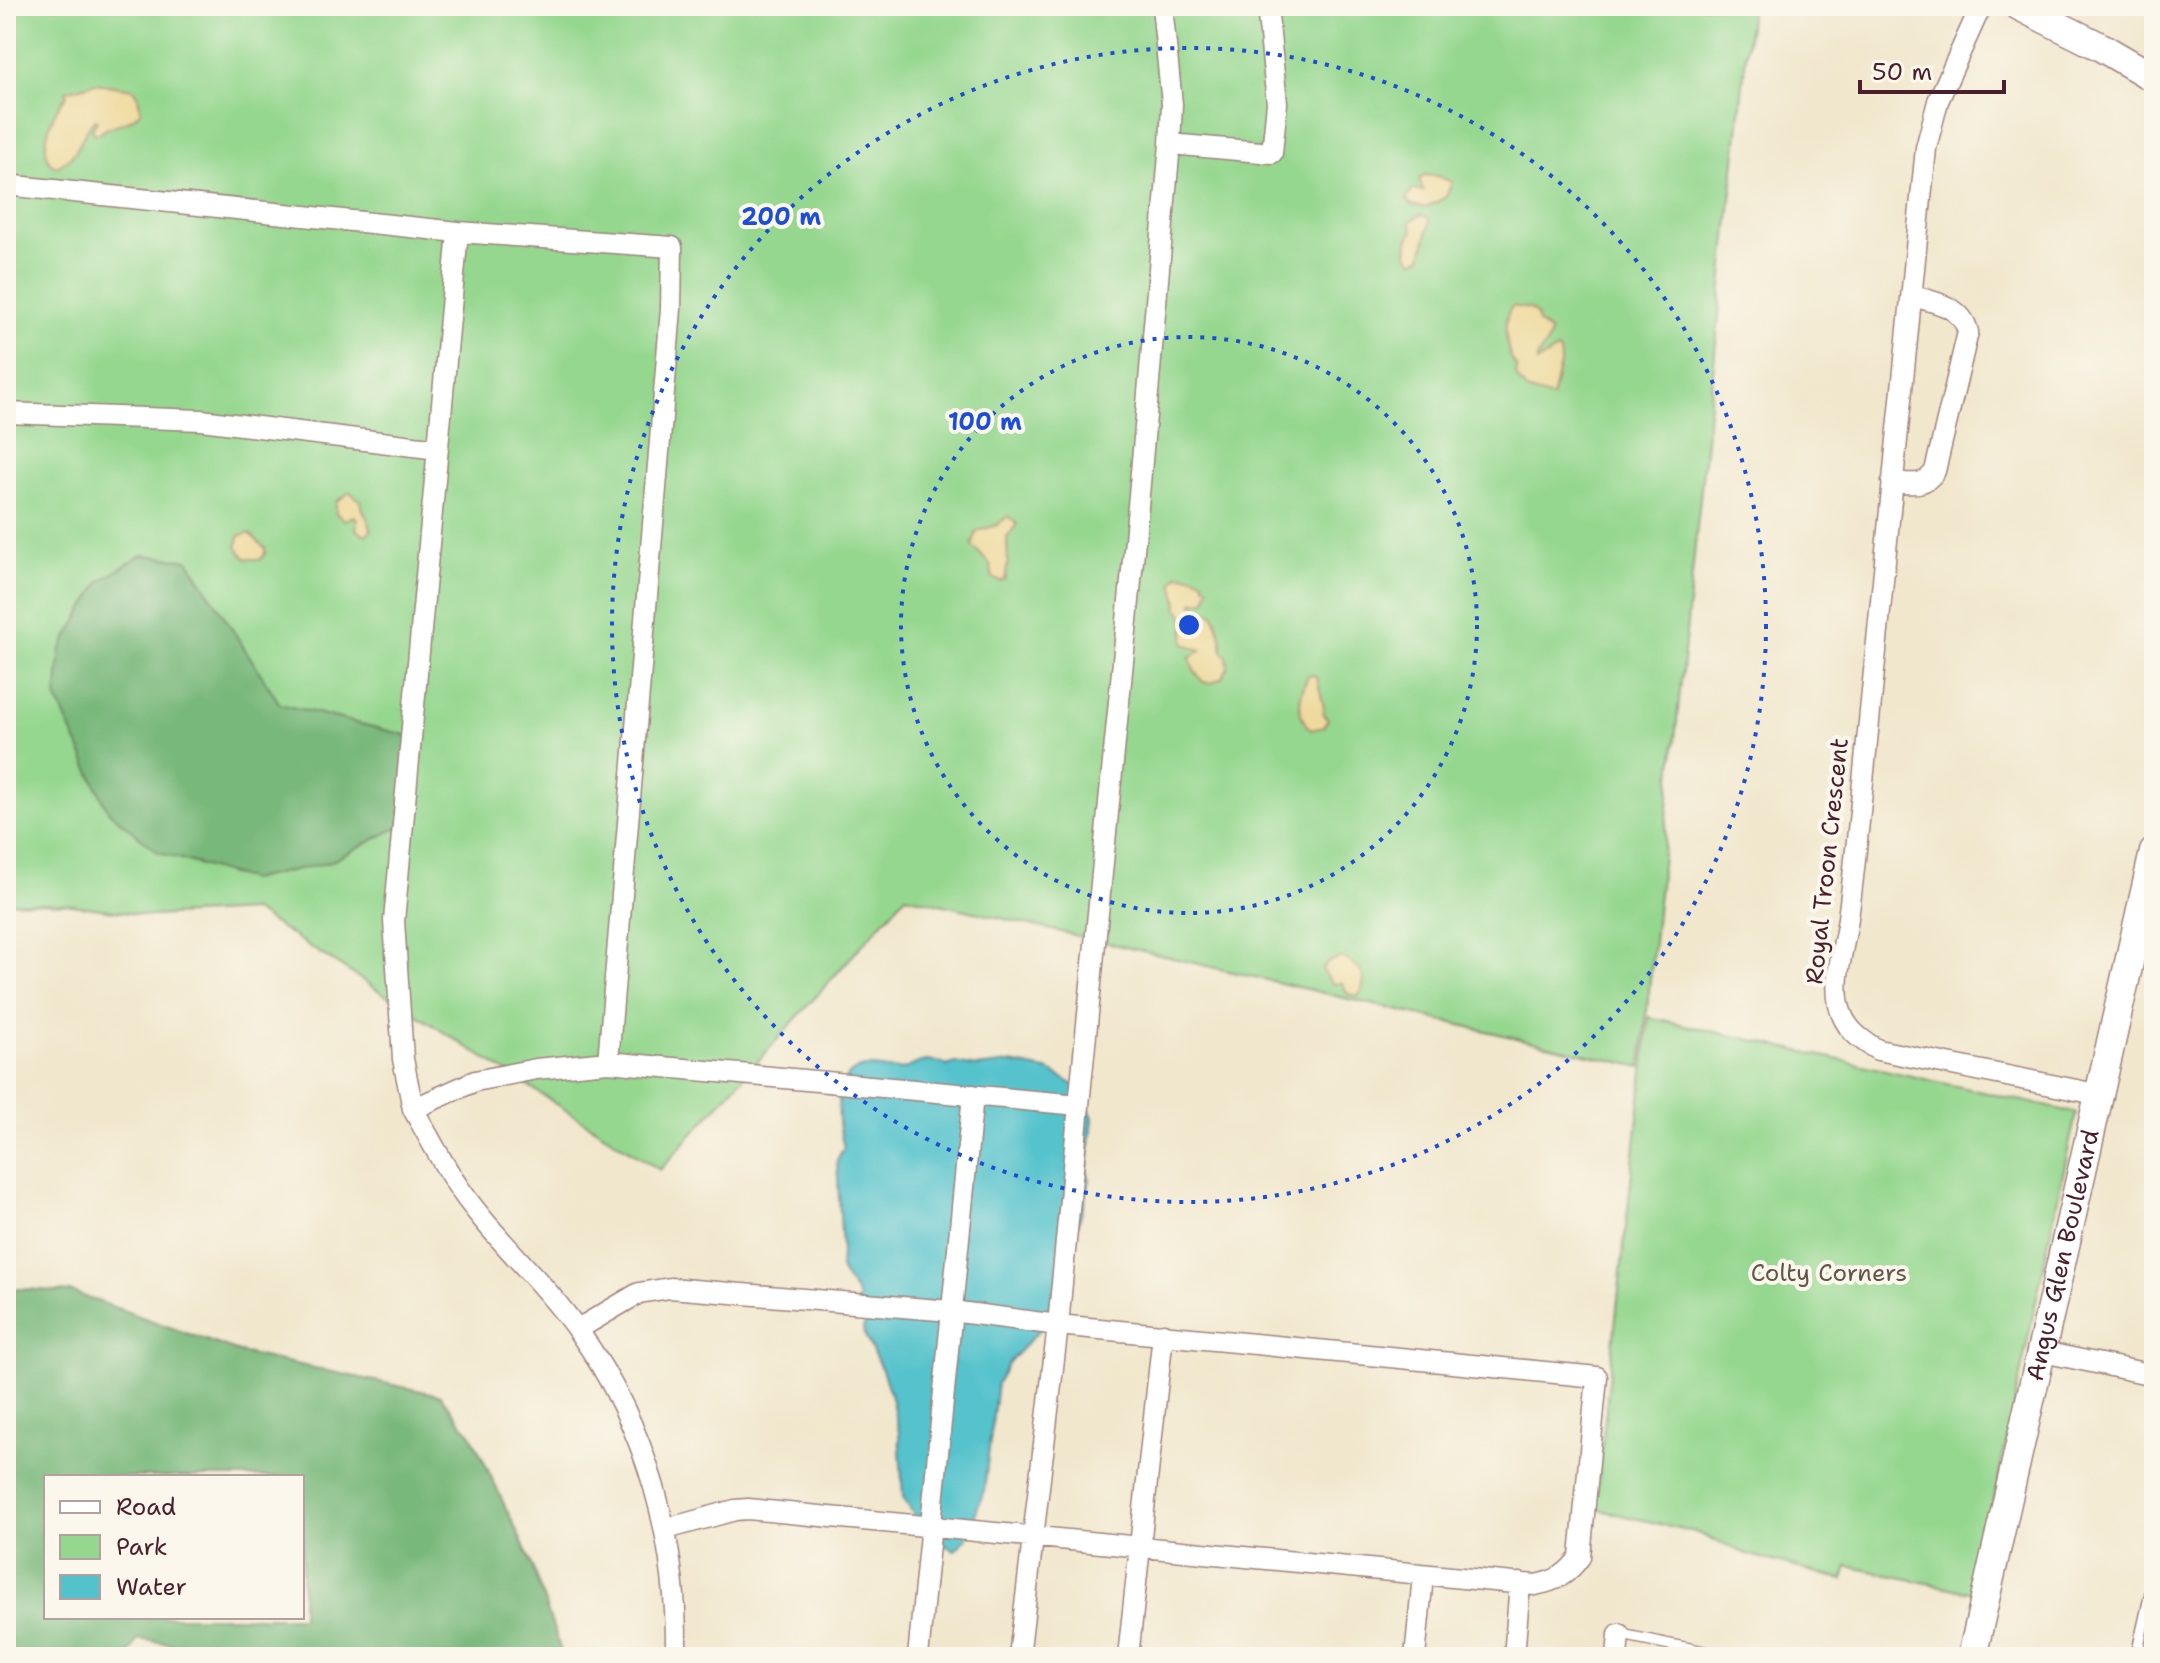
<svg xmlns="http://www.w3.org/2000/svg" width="2160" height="1663" viewBox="0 0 2160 1663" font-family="'Shantell Sans',sans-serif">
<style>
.green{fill:#95d78f;stroke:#707b5d;stroke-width:2}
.forest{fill:#78b87a;stroke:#616c52;stroke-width:2;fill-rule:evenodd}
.sand{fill:#eeda9e;stroke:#9c7c64;stroke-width:2}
.water{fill:#54c2cc;stroke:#4f707c;stroke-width:2}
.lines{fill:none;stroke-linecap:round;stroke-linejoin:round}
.lane-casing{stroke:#9e837c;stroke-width:13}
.street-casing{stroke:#9e837c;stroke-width:23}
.secondary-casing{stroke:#9e837c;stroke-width:31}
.lane{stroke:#fff;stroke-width:10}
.street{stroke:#fff;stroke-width:20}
.secondary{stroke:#fff;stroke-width:28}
.ring{fill:none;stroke:#1d4ed8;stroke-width:4;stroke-dasharray:4 8}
.labels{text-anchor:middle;stroke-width:8;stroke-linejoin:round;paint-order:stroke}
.street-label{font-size:24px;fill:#4a1f2b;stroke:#fbf7ec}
.park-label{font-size:24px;fill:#605649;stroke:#fbf7ec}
.centre{fill:#1d4ed8;stroke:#fbf7ec;stroke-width:4}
.ring-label{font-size:24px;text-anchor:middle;font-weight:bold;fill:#1d4ed8;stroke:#fbf7ec;stroke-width:8;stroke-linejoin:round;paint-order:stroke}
</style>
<rect width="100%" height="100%" fill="#fbf7ec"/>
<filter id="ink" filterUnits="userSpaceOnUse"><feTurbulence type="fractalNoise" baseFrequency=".0125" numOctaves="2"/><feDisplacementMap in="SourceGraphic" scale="16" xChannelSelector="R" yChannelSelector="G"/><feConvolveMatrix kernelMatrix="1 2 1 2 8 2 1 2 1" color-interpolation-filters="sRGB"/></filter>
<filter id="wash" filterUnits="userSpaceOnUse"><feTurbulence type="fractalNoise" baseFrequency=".006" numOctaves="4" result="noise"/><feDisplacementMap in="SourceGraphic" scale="32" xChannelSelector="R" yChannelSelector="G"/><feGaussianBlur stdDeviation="1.8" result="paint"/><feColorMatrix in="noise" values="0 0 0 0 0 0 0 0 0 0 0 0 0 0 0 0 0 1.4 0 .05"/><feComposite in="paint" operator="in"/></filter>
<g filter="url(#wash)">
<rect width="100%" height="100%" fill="#f1e7cd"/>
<path class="green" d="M6,6H1751L1641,1067L906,896L660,1170L254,911L150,916L65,904L6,902Z
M1649,1017L2076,1113L1974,1593L1847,1566L1843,1580L1747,1554L1695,1532L1595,1509Z"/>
<path class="forest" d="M141,555L188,560L280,704L418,738L414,819L330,862L250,880L158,852L108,811L56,697L61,648L100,582Z
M6,1288L72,1292L239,1352L440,1395L472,1436L529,1557L563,1657H265L138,1639L127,1657H6ZM46,1477H302V1617H46Z"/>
<path class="sand" d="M95,83L133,89L137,93L141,110C131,126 112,122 100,133L94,134L92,130L97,121L95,119C77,138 84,152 57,167L52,165C37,146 53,111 67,95L66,91Z
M1424,175L1437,176L1452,182L1446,197L1426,208L1412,205L1406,200L1413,189L1424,191L1419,180Z
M1421,214L1430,219L1422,257L1414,261L1407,253L1408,241L1413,230L1410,222Z
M1512,306L1530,309L1536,314L1538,323L1550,332C1551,346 1536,351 1537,362L1557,350L1560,352L1561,360L1552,398L1526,390L1516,376L1517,370C1515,363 1510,359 1509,352C1505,338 1503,318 1512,306Z
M350,492L361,501C361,512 370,518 371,530L366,535L356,530L357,519L354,516L344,520L336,513V502Z
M1008,516L1017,524L1007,538L1008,563L1005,580L999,581L993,578L990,564L972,546L977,531L997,525Z
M249,533L265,548V554L260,560L245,558L237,547L239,536Z
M1178,575L1194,576L1203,580L1205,586H1209L1206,601L1193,602L1197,608L1214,614L1222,640V650L1227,657L1228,667L1222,678L1210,683L1203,682L1194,670L1190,658L1201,650L1184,644C1183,631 1190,617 1177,608L1178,604L1173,582Z
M1313,675L1317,678L1324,707L1323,714L1328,719L1324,727L1311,730C1294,714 1300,693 1308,676Z
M1342,957C1360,967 1370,975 1359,996L1348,994L1342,983L1332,984L1322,969L1328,962Z"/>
<path class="water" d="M927,1061L943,1063L947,1066L955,1063L976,1067L1011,1063L1050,1071L1081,1089L1093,1118L1087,1171L1090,1180L1078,1225L1070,1241L1045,1324L1009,1362L997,1383L984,1490L966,1539L955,1550L927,1537L903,1497L899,1432L890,1393L882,1370L864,1334L863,1328L867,1321L856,1303L859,1299C852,1280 835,1279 842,1250L837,1160L844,1147C837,1124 831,1071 866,1067C879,1066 892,1072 904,1069C913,1067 915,1062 927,1061Z"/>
</g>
<g filter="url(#ink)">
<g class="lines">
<g class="lane-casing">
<path id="lane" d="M1619,1634L1731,1657
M2136,1657L2154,1577"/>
</g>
<g class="street-casing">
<path id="street" d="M1981,6L1938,101L1926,148L1860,812C1856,848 1853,883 1848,918C1845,945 1833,977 1839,1005C1844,1028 1859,1039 1878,1050L2101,1095
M1170,144L1272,153L1277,103L1267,6
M6,185L458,232
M6,413L201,420L438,449
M1892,482C1910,483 1924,488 1935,471L1968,332C1962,306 1935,302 1912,296
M1079,1105L1135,540L1170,144L1172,104L1162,6
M413,1109L403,1059L394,921L458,232L672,247L671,309L608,1062
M578,1329L639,1293L670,1288L951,1311L1058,1325L1597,1377L1580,1557C1567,1575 1556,1581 1535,1585L748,1509L735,1510L666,1529
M2043,1352L2154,1375
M676,1657C678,1540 647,1427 579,1332C548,1287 506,1250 473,1207C449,1177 432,1142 413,1109L475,1081L536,1069L608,1062L1079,1105L1058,1325L1019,1657
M918,1657L973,1095
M1128,1657L1163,1334
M1415,1657L1423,1576
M1514,1657L1520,1583
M1617,1657L1619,1634"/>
</g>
<g class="secondary-casing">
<g id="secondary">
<path d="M2019,6L2101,47L2154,78"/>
<path id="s1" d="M1972,1657L2154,852"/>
</g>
</g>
<use href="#lane" class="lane"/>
<use href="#street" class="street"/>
<use href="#secondary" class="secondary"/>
</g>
</g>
<g class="ring">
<circle cx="1189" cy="625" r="288"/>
<circle cx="1189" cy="625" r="577"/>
</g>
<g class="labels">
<g class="street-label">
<text transform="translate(1827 861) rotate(-84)" y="8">Royal Troon Crescent</text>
<text dy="8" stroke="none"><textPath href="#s1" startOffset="412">Angus Glen Boulevard</textPath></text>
</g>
<g class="park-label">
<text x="1829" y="1281">Colty Corners</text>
</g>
</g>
<circle cx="1189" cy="625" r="12" class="centre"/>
<g class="ring-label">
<text x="781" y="225">200 m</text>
<text x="985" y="430">100 m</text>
</g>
<rect width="2160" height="1663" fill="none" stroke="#fbf7ec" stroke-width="32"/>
<rect x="44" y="1475" width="260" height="144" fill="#fbf7ec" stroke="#b4a19f" stroke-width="2"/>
<rect x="60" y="1501" width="40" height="12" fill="#ffffff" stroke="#b4a19f" stroke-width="2"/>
<text x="116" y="1515" font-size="24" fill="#4a1f2b">Road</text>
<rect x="60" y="1535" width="40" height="24" fill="#95d78f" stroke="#b4a19f" stroke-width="2"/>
<text x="116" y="1555" font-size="24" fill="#4a1f2b">Park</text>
<rect x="60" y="1575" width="40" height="24" fill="#54c2cc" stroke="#b4a19f" stroke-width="2"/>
<text x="116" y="1595" font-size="24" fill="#4a1f2b">Water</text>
<path d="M1860 80v12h144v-12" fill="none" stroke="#4a1f2b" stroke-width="4"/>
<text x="1872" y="80" font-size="24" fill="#4a1f2b" stroke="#fbf7ec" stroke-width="6" paint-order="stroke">50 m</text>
</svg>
